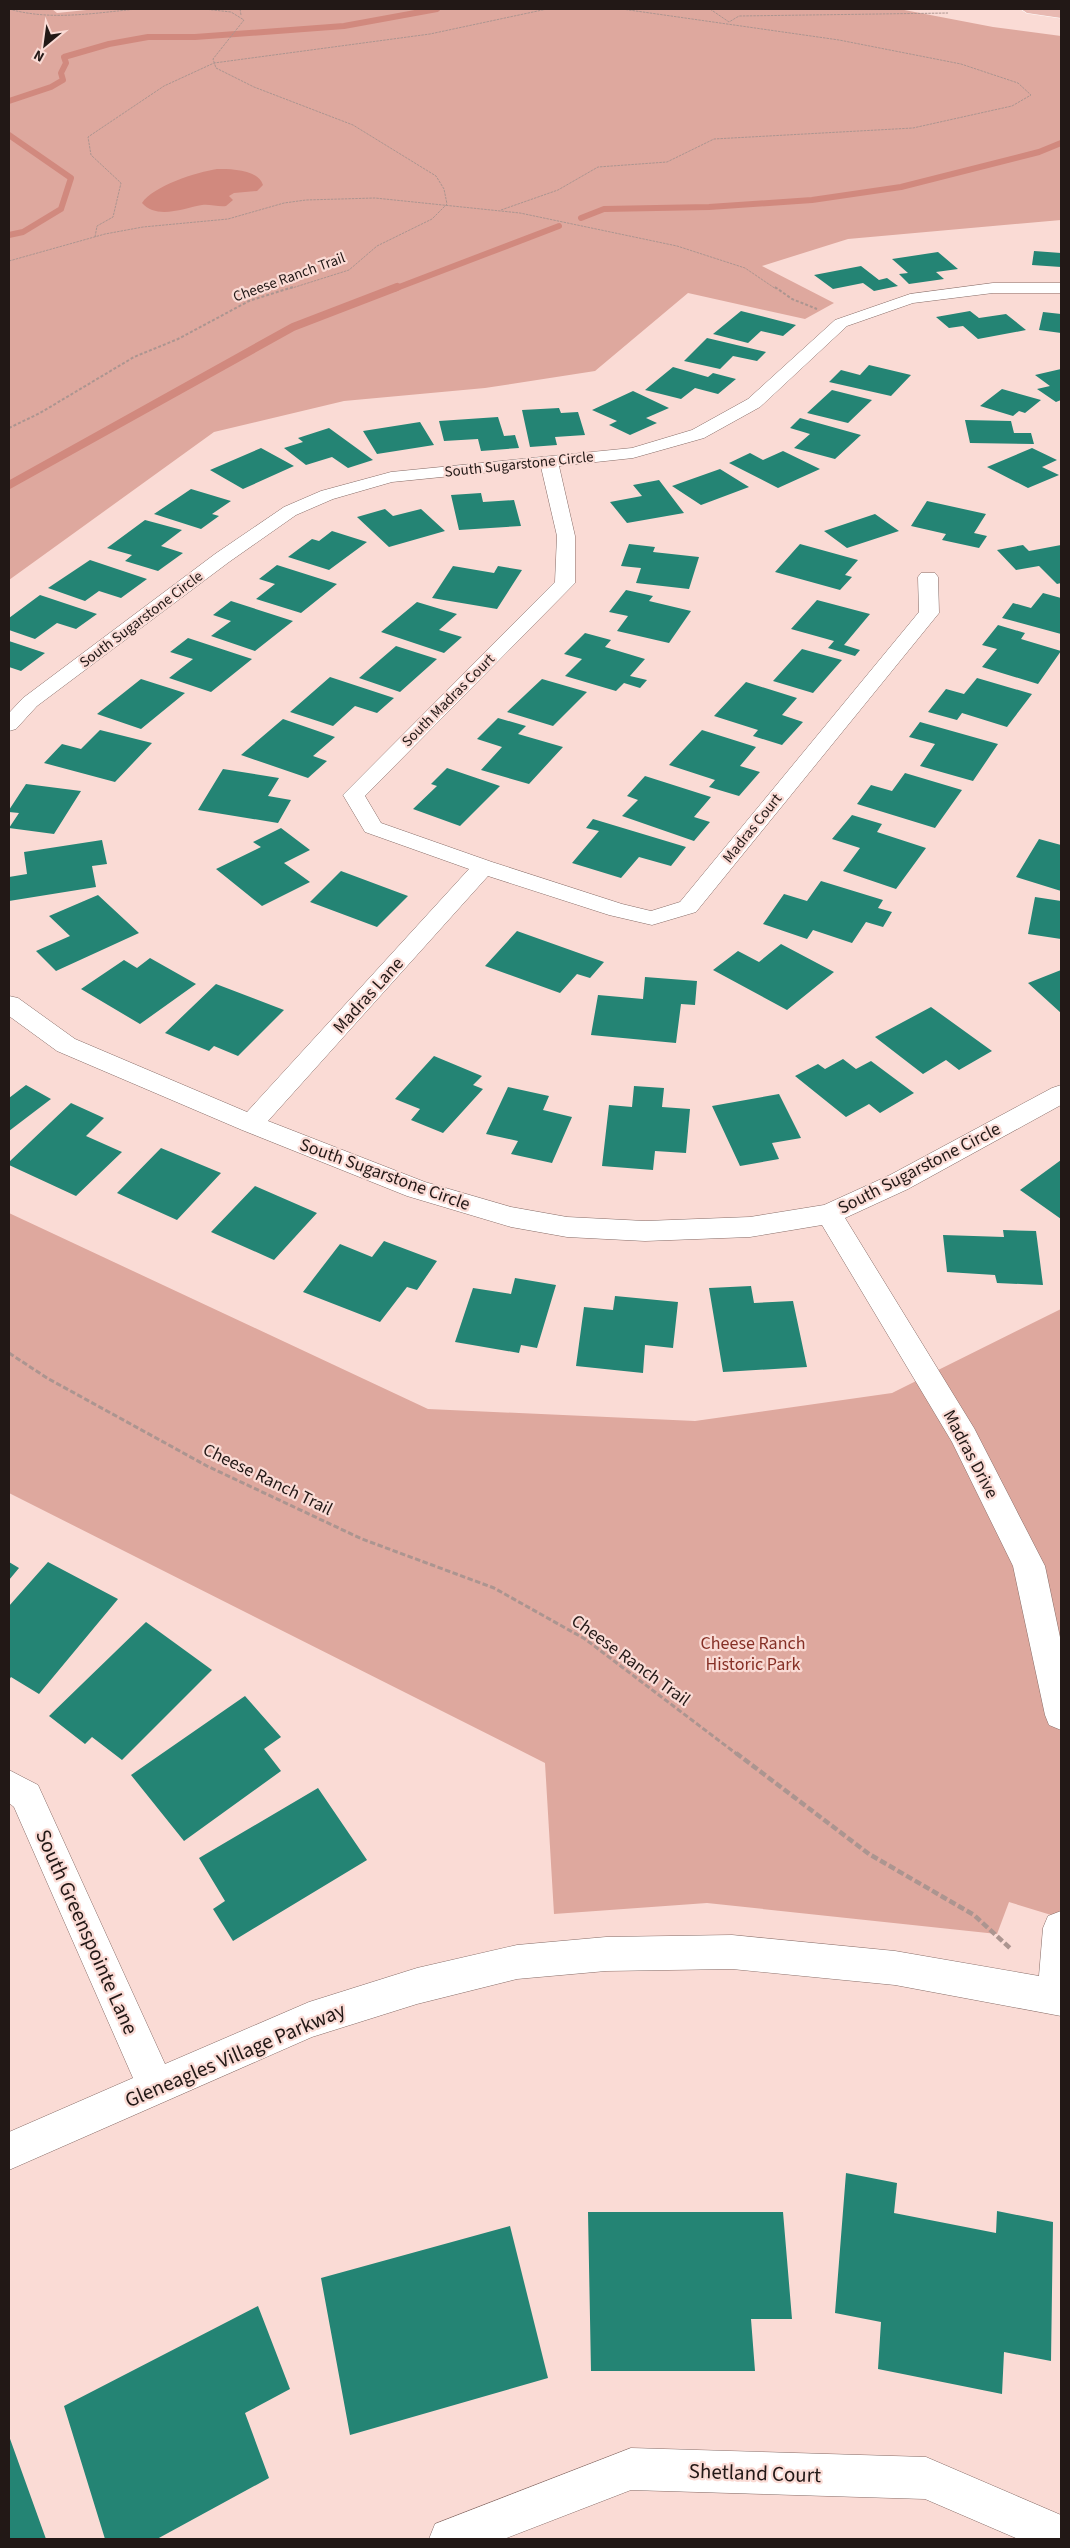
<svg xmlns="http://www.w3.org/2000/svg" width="1070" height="2548" viewBox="0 0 1070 2548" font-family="'Source Sans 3',sans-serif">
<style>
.green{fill:#dea89e}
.water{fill:#d1897e}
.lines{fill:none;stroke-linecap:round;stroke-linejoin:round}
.stream-far1{stroke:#d1897e;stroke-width:6}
.stream{stroke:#d1897e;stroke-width:8}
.building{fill:#248474}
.minor-casing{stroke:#876c67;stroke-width:1}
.major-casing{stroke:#fff;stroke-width:1}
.path-far3{stroke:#ac9590;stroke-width:1;stroke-dasharray:2.5 1;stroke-linecap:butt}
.path-far2{stroke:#ac9590;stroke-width:2;stroke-dasharray:3 2;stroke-linecap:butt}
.path-far1{stroke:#ac9590;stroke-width:3;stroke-dasharray:5.5 2.5;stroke-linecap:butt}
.path{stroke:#ac9590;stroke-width:4.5;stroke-dasharray:7 3;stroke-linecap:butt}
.minor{fill:#fff;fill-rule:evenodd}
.major{fill:#e8b9b2;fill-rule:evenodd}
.labels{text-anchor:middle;stroke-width:4.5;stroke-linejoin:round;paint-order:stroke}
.far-street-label{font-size:15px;fill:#221816;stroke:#fadbd5}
.street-label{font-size:18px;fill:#221816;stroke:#fadbd5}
.park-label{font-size:18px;fill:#863026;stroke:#fadbd5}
.near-street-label{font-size:21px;fill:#221816;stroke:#fadbd5}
</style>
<rect width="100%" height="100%" fill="#fadbd5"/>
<path class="green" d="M9,9H52L57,13L96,9H899L993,27L1061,36V220L848,239L762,266L834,303L805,319L688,293L595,371L485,388L344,401L214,432L9,580Z
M9,1213L428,1409L695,1421L892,1393L1061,1309V1918L1009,1902L997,1934L707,1903L554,1914L545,1763L9,1493Z"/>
<path class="water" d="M217,169C230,169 258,169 263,185L257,191L234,193L229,196L233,200L226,206C218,207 210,204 202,205C184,208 157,220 142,203C153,186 197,172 217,169Z"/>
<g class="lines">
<path class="stream-far1" d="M9,101L51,87L63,80L61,73L66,63L64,57L109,44L148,37H195L344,26L437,9
M9,135L71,178L61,209L23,232L9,235
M581,218L604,209L709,207L812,200L901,187L1039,152L1061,143
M394,289L559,226"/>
<path class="stream" d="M9,485L293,327L397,287"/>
</g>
<path class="building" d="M1034,251L1061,253V267L1032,265Z
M938,252L958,269L936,272L944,279L909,284L899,274L908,273L892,259Z
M861,266L879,280L887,278L898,286L874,291L863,283L833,289L814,275Z
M741,311L796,325L783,336L761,331L748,343L713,334Z
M970,311L979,318L1006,314L1026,330L978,339L963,326L949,328L936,317Z
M1043,312L1061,314V333L1039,330Z
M707,338L766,352L757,361L733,356L720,369L684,361Z
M869,365L911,375L891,396L829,382L841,370L860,375Z
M673,367L708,377L713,373L736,379L718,394L695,388L681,399L645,390Z
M1061,369V400L1056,402L1037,389L1050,386L1035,375Z
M1002,389L1041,400L1025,413L1019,411L1013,416L980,406Z
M832,390L872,400L848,423L807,413Z
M633,391L669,408L646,418L657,423L630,435L609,425L617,421L592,410Z
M559,408L561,413L578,412L585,435L555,437L557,445L530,447L522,410Z
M498,417L504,436L515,435L519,448L481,451L478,439L444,441L439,421Z
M800,418L861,435L835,459L794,448L810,434L790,428Z
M965,420L1011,421L1014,433H1031L1034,444L970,443Z
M420,422L434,445L377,454L363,431Z
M329,428L373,460L348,468L332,457L306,465L284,448L303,442L298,438Z
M261,448L294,466L243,489L210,470Z
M1032,448L1057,460L1042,467L1059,475L1028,488L987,467Z
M783,451L820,469L778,488L729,463L750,453L763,460Z
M720,469L749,487L701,505L672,486Z
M659,480L684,513L627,523L610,502L642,496L633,485Z
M191,489L231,501L212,514L219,516L201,529L154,514Z
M481,493L483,502L514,500L521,526L459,530L451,495Z
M927,501L986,514L974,533L987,536L979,548L942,540L946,534L911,526Z
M385,509L393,516L421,509L445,531L389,547L357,517Z
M875,514L899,531L847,548L824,531Z
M145,520L182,530L161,546L183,553L158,571L125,561L132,555L107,548Z
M332,531L367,542L329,570L288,557L312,539L319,541Z
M629,544L655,547L653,552L699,557L689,589L636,583L641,568L621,566Z
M800,544L858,560L845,575L852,577L840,590L775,572Z
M1023,545L1029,551L1061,545V583L1057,584L1039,566L1016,570L997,550Z
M90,560L147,579L121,598L99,591L85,601L48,588Z
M277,565L337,584L301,613L256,599L275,584L259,579Z
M453,566L494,573L498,566L522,570L497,609L432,598Z
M626,590L653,596L649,601L691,611L669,643L617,631L628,616L609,612Z
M1043,593L1061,598V634L1002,618L1013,603L1031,608Z
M40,595L97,614L76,629L57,623L35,639L9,630V618Z
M817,600L870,614L844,645L860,650L855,656L828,648L834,641L791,629Z
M231,601L293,621L255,651L211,636L231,621L213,615Z
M417,602L457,614L439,630L462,637L444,653L381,632Z
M998,625L1025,633L1021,639L1061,651L1038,684L982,667L997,649L982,645Z
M585,633L611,640L605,647L645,659L630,676L647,680L640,688L624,683L616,691L565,676L582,659L564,654Z
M188,638L252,659L211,692L169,678L193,659L170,652Z
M9,641L45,653L21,671L9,667Z
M396,646L437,659L400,692L359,678Z
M802,649L842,660L813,693L773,681Z
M330,677L394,698L377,713L355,706L333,726L290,712Z
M977,678L1032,694L1007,727L962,713L957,720L928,712L946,689L964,694Z
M141,679L185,693L141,729L97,714Z
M542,679L587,692L553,726L507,712Z
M746,682L797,698L782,715L803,722L782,745L753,736L758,730L714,716Z
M498,718L526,726L518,734L563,747L529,784L481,770L502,747L477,739Z
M283,719L335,737L313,756L327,761L308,778L241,755Z
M920,722L998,744L973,781L920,766L935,744L909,737Z
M100,730L152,743L115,782L44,763L62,744L81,749Z
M702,730L756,747L740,766L760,772L739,796L709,787L715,780L669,765Z
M447,768L500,786L460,826L413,809L437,786L431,784Z
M223,769L279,778L268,796L291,800L278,823L198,810Z
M905,773L962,790L935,828L857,804L871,785L892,791Z
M645,776L711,797L694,817L710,822L694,841L622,816L638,800L627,796Z
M26,784L81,791L54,834L9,828L19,813L9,812V810Z
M852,815L882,824L877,832L926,848L896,889L843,871L860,848L832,839Z
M593,819L686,847L671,866L639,857L621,878L572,863L599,831L586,828Z
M281,828L310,850L284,863L310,882L262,906L216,869L261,847L253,842Z
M1039,839L1061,845V891L1016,877Z
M102,840L107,864L92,866L96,887L9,901V877L27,874L24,852Z
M341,871L408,896L377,927L310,902Z
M821,881L883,900L878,908L892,912L883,927L866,922L852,943L813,930L807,939L763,924L784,894L807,901Z
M98,895L139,933L56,971L36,951L70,936L49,916Z
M1035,897L1061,901V939L1028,934Z
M517,931L604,962L590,978L577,974L560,993L485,966Z
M781,944L834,972L787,1010L713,970L738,951L759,962Z
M150,958L196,984L140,1024L81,989L124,960L137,968Z
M1061,970V1013L1028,983Z
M645,977L697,981L695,1005L681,1004L676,1043L591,1035L598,995L643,999Z
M216,984L284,1010L238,1056L214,1046L209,1051L165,1033Z
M931,1007L992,1051L959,1070L946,1060L923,1074L875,1037Z
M434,1056L482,1076L473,1085L483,1089L443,1133L411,1120L420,1109L395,1099Z
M843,1059L856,1069L871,1061L914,1093L880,1113L869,1104L846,1117L795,1076L818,1064L825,1069Z
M26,1085L51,1099L9,1131V1098Z
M634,1086L664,1088L662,1107L690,1109L686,1153L655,1151L653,1170L602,1166L609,1105L632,1107Z
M508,1087L549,1096L543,1110L572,1117L552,1163L511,1154L518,1141L486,1134Z
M779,1094L801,1138L772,1143L779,1159L740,1166L712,1106Z
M71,1103L104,1118L86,1136L122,1152L76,1196L9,1165V1162Z
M161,1148L221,1173L177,1220L117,1193Z
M1061,1160V1219L1020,1190Z
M255,1186L317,1213L274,1260L211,1232Z
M1003,1230L1036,1231L1043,1285L997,1283L995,1275L947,1272L943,1235L1004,1237Z
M384,1241L437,1261L417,1290L407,1287L380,1322L303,1292L340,1244L372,1257Z
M515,1278L556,1285L537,1348L521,1345L519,1353L455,1342L473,1288L511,1294Z
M751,1286L754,1303L793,1301L807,1367L723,1372L709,1288Z
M615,1296L678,1302L673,1348L645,1345L643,1373L576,1366L584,1307L613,1310Z
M9,1562L19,1568L9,1580Z
M48,1562L118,1599L39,1694L11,1677L9,1680V1606Z
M146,1622L212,1670L122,1760L92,1737L85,1744L49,1716Z
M245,1696L281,1737L264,1749L281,1771L184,1841L131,1775Z
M318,1788L367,1860L233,1941L213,1909L225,1901L199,1858Z
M846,2173L897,2183L894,2213L996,2233L997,2211L1053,2222L1051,2361L1004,2352L1002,2394L878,2369L881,2322L835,2313Z
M588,2212H783L792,2319H751L755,2371H591Z
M510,2226L548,2378L350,2435L321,2278Z
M258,2306L290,2389L245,2413L269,2478L157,2539H105L64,2406Z
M9,2436L46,2539H9Z"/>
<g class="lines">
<g class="minor-casing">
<path id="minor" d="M993,283H1061V293H993L913,303L847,326L760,407L704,438L633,458L559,466L575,536V583L365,796L381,823L492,862L622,904L651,911L680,902L919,612L918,577L921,573H935L938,577L939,613L696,912L652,925L609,915L488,876L268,1121L425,1182L511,1207L567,1217L645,1221L750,1217L824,1205L890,1175L1052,1088L1061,1085V1105L908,1189L845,1218L974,1428L1045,1566L1061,1642V1730L1049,1725L1045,1715L1013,1566L952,1442L822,1225L750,1237L645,1241L567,1237L511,1227L407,1196L242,1130L57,1051L9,1016V996L18,998L75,1039L247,1112L469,869L365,832L343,795L555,582L557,536L541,467L392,482L333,499L296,515L229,562L37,706L16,729L9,731V713L23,698L215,554L284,507L321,491L391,472L632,448L692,430L748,399L835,320L910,294Z
M9,1770L38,1785L165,2064L309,2002L417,1968L517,1945L606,1937L732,1935L895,1951L1039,1976L1043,1928L1048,1916L1061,1911V2016L895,1985L732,1969L606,1971L517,1979L417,2004L312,2037L9,2170V2132L133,2078L14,1807L9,1803Z
M631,2448L926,2457L1061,2515V2539H1018L925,2499L631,2490L504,2539H429L435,2524Z"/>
</g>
<g class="major-casing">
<path id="major" d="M1021,9L1061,10V18L1027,13Z"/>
</g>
<path class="path-far3" d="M9,9C51,21 94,13 137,9
M204,9L231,12L244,20L213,59L216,68L254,87L353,125L436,176L444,189L447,204L432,219L377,246L349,270L289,289
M240,9L241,15
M710,9L729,22L739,16L948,13
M501,210L558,190L598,167L667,162L714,139L913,128L1012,106L1031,95L1018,83L961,64L839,40L622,9
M95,237L97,226L113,217L121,183L91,155L88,137L164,86L214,63L430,34L547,9
M9,261L105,234L143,227L228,219L284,203L306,200L375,198L520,213L677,246L745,268L776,289"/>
<path class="path-far2" d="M775,287L792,299L817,309
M9,428L40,413L134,357L178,339L249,301L293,287"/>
<path class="path-far1" d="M9,1353L47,1378L207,1466L362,1539L494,1588L585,1639L738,1755"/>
<path class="path" d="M736,1753L869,1854L974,1915L1011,1949"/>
<use href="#minor" class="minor"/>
<use href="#major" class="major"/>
</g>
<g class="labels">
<g class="far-street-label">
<text transform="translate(289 277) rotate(-20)" y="5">Cheese Ranch Trail</text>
<text transform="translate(519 464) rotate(-6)" y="5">South Sugarstone Circle</text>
<text transform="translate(141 619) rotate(-37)" y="5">South Sugarstone Circle</text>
<text transform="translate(448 700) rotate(-45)" y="5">South Madras Court</text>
<text transform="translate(752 828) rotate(-51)" y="5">Madras Court</text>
</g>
<g class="street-label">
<text transform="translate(368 995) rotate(-48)" y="6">Madras Lane</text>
<text transform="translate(919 1168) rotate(-27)" y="6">South Sugarstone Circle</text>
<text transform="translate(385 1174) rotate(20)" y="6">South Sugarstone Circle</text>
<text transform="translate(971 1454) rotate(62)" y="6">Madras Drive</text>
<text transform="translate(268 1479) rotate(26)" y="6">Cheese Ranch Trail</text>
<text transform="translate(631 1660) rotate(36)" y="6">Cheese Ranch Trail</text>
</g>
<g class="park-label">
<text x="753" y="1649">Cheese Ranch<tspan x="753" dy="21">Historic Park</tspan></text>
</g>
<g class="near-street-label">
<text transform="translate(87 1932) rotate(66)" y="7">South Greenspointe Lane</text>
<text transform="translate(235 2055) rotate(-23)" y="7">Gleneagles Village Parkway</text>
<text transform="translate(755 2473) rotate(2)" y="7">Shetland Court</text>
</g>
</g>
<rect width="1070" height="2548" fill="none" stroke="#221816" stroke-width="20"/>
<g transform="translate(45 45) rotate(209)" stroke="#fadbd5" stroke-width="4" paint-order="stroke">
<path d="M0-4L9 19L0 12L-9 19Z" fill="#221816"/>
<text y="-8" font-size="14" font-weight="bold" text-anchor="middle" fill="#221816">N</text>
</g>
</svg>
